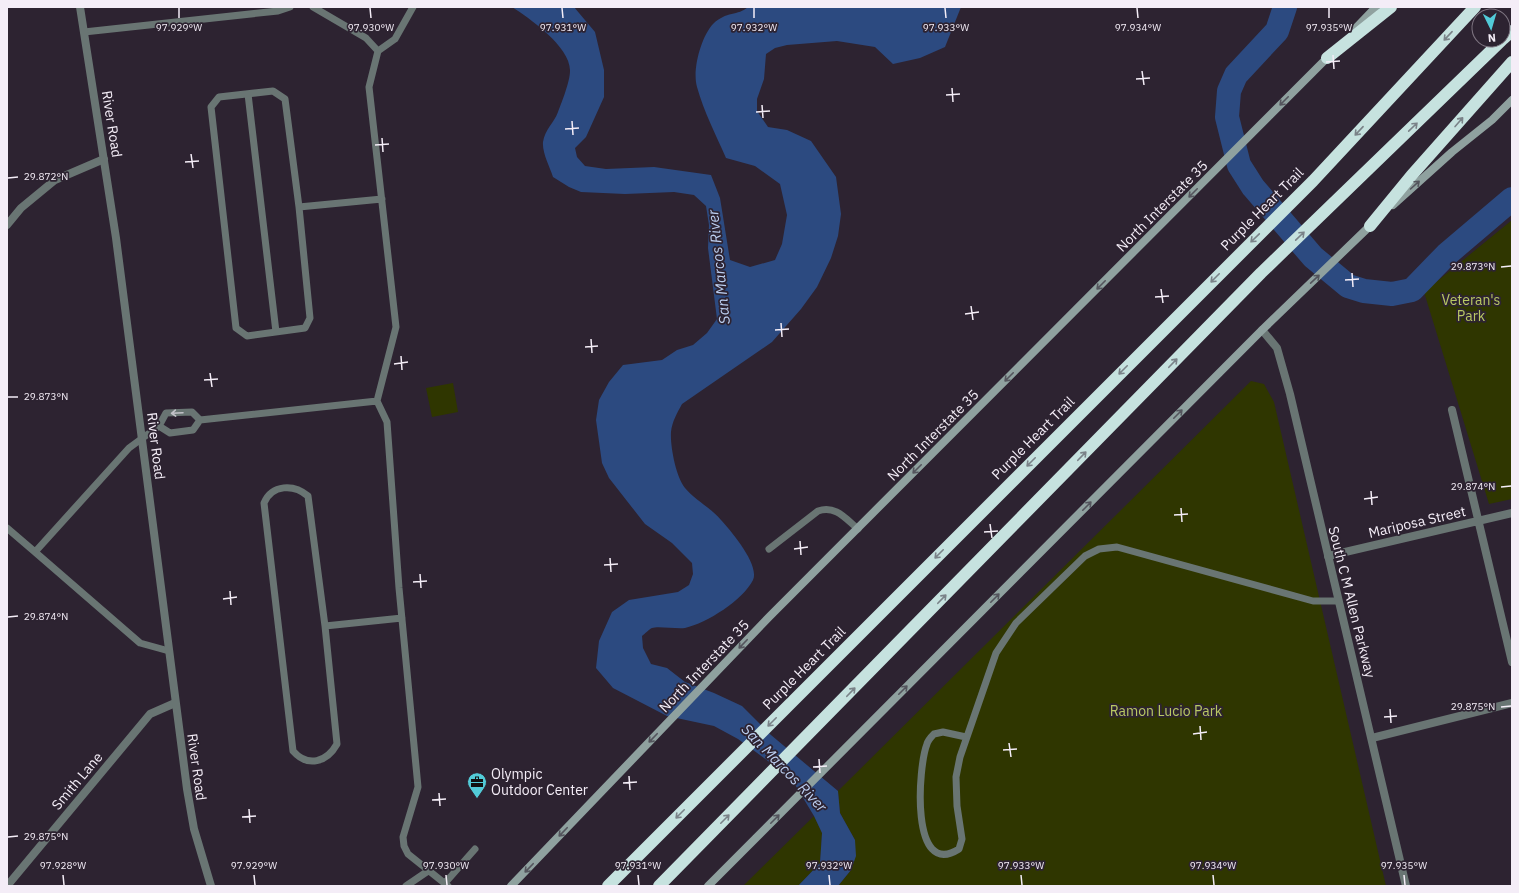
<svg xmlns="http://www.w3.org/2000/svg" width="1519" height="893" viewBox="0 0 1519 893" font-family="'IBM Plex Sans',sans-serif">
<style>
.green{fill:#2f3600}
.water{fill:#2c4a80}
.lines{fill:none;stroke-linecap:round;stroke-linejoin:round}
.river{stroke:#2c4a80;stroke-width:24}
.service{stroke:#697573;stroke-width:7}
.minor{stroke:#697573;stroke-width:8}
.tertiary{stroke:#697573;stroke-width:8}
.secondary{stroke:#8fa19f;stroke-width:8}
.motorway{stroke:#c6e2df;stroke-width:12}
.oneway{stroke:#7a8288}
.oneway2{stroke:#54555d}
.oneway3{stroke:#c3c3c9}
.ticks{fill:none;stroke:#f4edf7;stroke-width:1.5}
.labels{text-anchor:middle;stroke-width:3.5;stroke-linejoin:round;paint-order:stroke}
.street-label{font-size:14px;fill:#f4edf7;stroke:#2d2331}
.park-label{font-size:14px;fill:#b9c863;stroke:#2d2331}
.poi-label{font-size:14px;fill:#f4edf7;stroke:#2d2331;text-anchor:start}
.water-label{font-size:15px;font-style:italic;fill:#bbcef0;stroke:#2d2331}
.ticks-label{font-size:10px;text-anchor:middle;fill:#f4edf7;stroke:#2d2331;stroke-width:3.5;stroke-linejoin:round;paint-order:stroke}
</style>
<rect width="100%" height="100%" fill="#2d2331"/>
<path class="green" d="M1512,220V499L1489,504L1424,292Z
M1251,381L1264,384L1274,402L1386,886H838L851,870L855,840L840,813L838,791Z
M453,383L458,412L432,417L426,388Z
M814,816L822,833L820,863L798,886H743Z"/>
<path class="water" d="M512,7H574L595,32L604,70V97L586,137L575,148L577,157L585,166L606,169L654,167L711,175L720,198L730,260L750,267L775,260L782,244L787,215L780,184L755,166L726,158C716,135 704,112 697,87C692,70 701,37 713,24C726,11 738,16 748,7H961L945,47L920,58L893,64L875,47L837,41L787,45L775,48L766,54L764,79L757,99V111L768,127L787,130L811,141L836,177L841,214L838,236L831,258L817,287L801,309L772,342L682,404C677,413 672,422 671,432C670,446 676,477 685,488C695,500 711,508 721,520C731,531 760,565 753,580C743,600 707,623 685,628C676,629 658,626 652,628C649,629 645,634 642,636L643,648L651,664L667,668L685,682L714,693L742,706L771,735L838,791L840,813L855,840L856,856L851,870L838,886H798L820,863L822,833L814,816L794,783L768,761L738,739L714,726L667,716L613,688L596,668L599,641L612,612L629,600L678,592L689,585L693,574L692,563L672,543L645,524L609,478L602,463L596,420L599,400L609,382L623,365L662,360L677,350L693,345L707,333L717,319L708,248L709,225L706,206L694,195L674,192L625,194L581,192L569,187L553,177C550,167 542,153 543,142C545,129 554,123 558,112C562,102 570,81 570,71C571,47 529,18 512,7Z"/>
<g class="lines">
<path class="river" d="M1285,7L1277,31L1236,75L1229,91L1227,117L1239,165L1253,187L1313,257L1348,286L1364,291L1392,294L1412,290L1446,255L1512,199"/>
<path class="service" d="M313,7L366,38L378,51
M413,7L395,39L378,51L369,87L396,327L377,401L387,422L399,588L418,787L403,837L404,846L408,854L448,886
M84,32L278,11L290,7
M248,94L276,332
M299,207L285,99L273,91L219,97L211,107L236,328L247,336L305,328L310,318L299,207L382,199
M200,420L377,401
M159,426L170,433L193,430L200,420
M7,528L35,552
M769,549L818,511C835,505 845,518 858,529
M325,626L308,496C294,484 272,484 264,503L293,751C308,768 327,762 337,744L325,626L402,618
M169,651L140,643L35,552L129,448L159,426L166,413L192,412L200,420
M966,737L943,732L934,734C931,737 928,740 927,744C918,767 910,880 959,849L962,839L957,806L956,777L960,757L996,653L1016,623L1085,556L1099,549L1117,547L1313,601H1338
M445,883L475,849
M406,886L428,871"/>
<path class="minor" d="M7,225L21,208L55,180L104,159
M1452,410L1512,662
M1328,556L1512,513
M1372,738L1512,703
M7,886L150,714L175,703"/>
<path class="tertiary" d="M80,7L116,238L187,789L194,829L211,886
M1262,330L1277,348L1290,394L1406,886"/>
<path class="secondary" d="M1353,31L1376,7
M1393,205L1452,152L1492,120L1512,100
M511,886L770,616L1330,55
M708,886L1262,330L1373,223"/>
<path class="motorway" d="M1503,39L1512,31
M1327,58L1391,7
M1370,226L1411,176L1512,62
M608,886L1313,181L1475,7
M659,886L1261,273L1502,40"/>
</g>
<defs><path id="oneway-shaft" d="M-6 0H5M1.5-3L5.5 0L1.5 3" fill="none" stroke-width="1.6" stroke-linecap="round" stroke-linejoin="round"/></defs>
<g class="oneway">
<use href="#oneway-shaft" transform="translate(1448 36) rotate(133)"/>
<use href="#oneway-shaft" transform="translate(1459 122) rotate(-49)"/>
<use href="#oneway-shaft" transform="translate(1413 127) rotate(-44)"/>
<use href="#oneway-shaft" transform="translate(1359 131) rotate(133)"/>
<use href="#oneway-shaft" transform="translate(1300 236) rotate(-44)"/>
<use href="#oneway-shaft" transform="translate(1255 238) rotate(136)"/>
<use href="#oneway-shaft" transform="translate(1215 278) rotate(135)"/>
<use href="#oneway-shaft" transform="translate(1173 363) rotate(-46)"/>
<use href="#oneway-shaft" transform="translate(1123 370) rotate(135)"/>
<use href="#oneway-shaft" transform="translate(1082 456) rotate(-46)"/>
<use href="#oneway-shaft" transform="translate(1031 462) rotate(135)"/>
<use href="#oneway-shaft" transform="translate(939 554) rotate(135)"/>
<use href="#oneway-shaft" transform="translate(942 599) rotate(-46)"/>
<use href="#oneway-shaft" transform="translate(851 692) rotate(-46)"/>
<use href="#oneway-shaft" transform="translate(772 722) rotate(135)"/>
<use href="#oneway-shaft" transform="translate(680 814) rotate(135)"/>
<use href="#oneway-shaft" transform="translate(725 819) rotate(-45)"/>
</g>
<g class="oneway2">
<use href="#oneway-shaft" transform="translate(1284 101) rotate(135)"/>
<use href="#oneway-shaft" transform="translate(1415 185) rotate(-42)"/>
<use href="#oneway-shaft" transform="translate(1193 193) rotate(135)"/>
<use href="#oneway-shaft" transform="translate(1315 279) rotate(-43)"/>
<use href="#oneway-shaft" transform="translate(1101 285) rotate(135)"/>
<use href="#oneway-shaft" transform="translate(1009 377) rotate(135)"/>
<use href="#oneway-shaft" transform="translate(1178 414) rotate(-45)"/>
<use href="#oneway-shaft" transform="translate(917 469) rotate(135)"/>
<use href="#oneway-shaft" transform="translate(1087 506) rotate(-45)"/>
<use href="#oneway-shaft" transform="translate(995 598) rotate(-45)"/>
<use href="#oneway-shaft" transform="translate(743 644) rotate(134)"/>
<use href="#oneway-shaft" transform="translate(903 690) rotate(-45)"/>
<use href="#oneway-shaft" transform="translate(653 738) rotate(134)"/>
<use href="#oneway-shaft" transform="translate(775 819) rotate(-45)"/>
<use href="#oneway-shaft" transform="translate(563 832) rotate(134)"/>
<use href="#oneway-shaft" transform="translate(529 868) rotate(134)"/>
</g>
<use class="oneway3" href="#oneway-shaft" transform="translate(177 413) rotate(177)"/>
<path class="ticks" d="M179,8V18M370,8L371,18M562,8L563,18M754,8V18M945,8L946,18M1137,8L1138,18M1329,8V18M1333,55L1334,69M1326,62L1340,61M1142,71L1144,85M1136,79L1150,78M952,88L953,102M946,95L960,94M762,105L763,118M756,112L770,111M572,121L573,135M565,129L579,128M382,138L383,152M375,145L389,144M191,154L193,168M185,162L199,161M8,178L18,177M1501,267L1511,266M1352,273L1353,287M1345,280L1359,279M1161,289L1163,303M1155,297L1169,296M971,306L973,320M965,314L979,312M781,323L782,337M775,330L789,329M591,339L592,353M585,347L598,346M401,356L402,370M394,364L408,362M210,373L212,387M204,380L218,379M8,397H18M1501,487L1511,486M1371,491L1372,505M1364,499L1378,497M1181,508L1182,522M1174,515L1188,514M990,524L992,538M984,532L998,531M800,541L801,555M794,549L808,547M610,558L611,572M604,565L618,564M420,574L421,588M413,582L427,581M230,591L231,605M223,599L237,597M8,617L18,616M1501,707L1511,706M1390,709L1391,723M1384,717L1397,716M1200,726L1201,740M1193,734L1207,732M1009,743L1011,757M1003,750L1017,749M819,759L820,773M813,767L827,766M629,776L630,790M623,783L637,782M439,793L440,806M432,800L446,799M249,809L250,823M242,817L256,816M8,837L18,836M63,875L64,885M254,875L255,885M446,875L447,885M638,875L639,885M829,875L830,885M1021,875L1022,885M1213,875L1214,885M1404,875L1405,885"/>
<defs>
<g id="office-pin" transform="scale(1)"><path d="M0 17L-7.5 6A9.5 9.5 0 1 1 7.5 6Z" fill="#52cbd8" stroke="#2d2331"/><path d="M-6-3h4V-5.5h4V-3h4V5H-6ZM-1-4.5V-3h2v-1.5ZM-6 0V1H6V0Z" fill="#111"/></g>
</defs>
<g fill-rule="evenodd">
<use href="#office-pin" x="477" y="782"/>
</g>
<g class="labels">
<g class="street-label">
<text transform="translate(112 124) rotate(81)" y="5">River Road</text>
<text transform="translate(1162 206) rotate(-45)" y="5">North Interstate 35</text>
<text transform="translate(1262 209) rotate(-45)" y="5">Purple Heart Trail</text>
<text transform="translate(933 435) rotate(-45)" y="5">North Interstate 35</text>
<text transform="translate(1033 438) rotate(-45)" y="5">Purple Heart Trail</text>
<text transform="translate(156 446) rotate(83)" y="5">River Road</text>
<text transform="translate(1417 522) rotate(-13)" y="5">Mariposa Street</text>
<text transform="translate(1352 602) rotate(76)" y="5">South C M Allen Parkway</text>
<text transform="translate(704 666) rotate(-46)" y="5">North Interstate 35</text>
<text transform="translate(804 668) rotate(-45)" y="5">Purple Heart Trail</text>
<text transform="translate(197 767) rotate(82)" y="5">River Road</text>
<text transform="translate(77 781) rotate(-50)" y="5">Smith Lane</text>
</g>
<g class="park-label">
<text x="1471" y="305">Veteran's<tspan x="1471" dy="16">Park</tspan></text>
<text x="1166" y="716">Ramon Lucio Park</text>
</g>
<g class="poi-label">
<text x="491" y="779">Olympic<tspan x="491" dy="16">Outdoor Center</tspan></text>
</g>
<g class="water-label">
<text transform="translate(719 267) rotate(-96)" y="5">San Marcos River</text>
<text transform="translate(784 768) rotate(46)" y="5">San Marcos River</text>
</g>
</g>
<g class="ticks-label">
<text x="179" y="31">97.929°W</text>
<text x="371" y="31">97.930°W</text>
<text x="563" y="31">97.931°W</text>
<text x="754" y="31">97.932°W</text>
<text x="946" y="31">97.933°W</text>
<text x="1138" y="31">97.934°W</text>
<text x="1329" y="31">97.935°W</text>
<text x="46" y="180">29.872°N</text>
<text x="1473" y="270">29.873°N</text>
<text x="46" y="400">29.873°N</text>
<text x="1473" y="490">29.874°N</text>
<text x="46" y="620">29.874°N</text>
<text x="1473" y="710">29.875°N</text>
<text x="46" y="840">29.875°N</text>
<text x="63" y="869">97.928°W</text>
<text x="254" y="869">97.929°W</text>
<text x="446" y="869">97.930°W</text>
<text x="638" y="869">97.931°W</text>
<text x="829" y="869">97.932°W</text>
<text x="1021" y="869">97.933°W</text>
<text x="1213" y="869">97.934°W</text>
<text x="1404" y="869">97.935°W</text>
</g>
<rect width="1519" height="893" fill="none" stroke="#f4edf7" stroke-width="16"/>
<g transform="translate(1491 28) rotate(175)"><circle r="19" fill="#2d2331" stroke="#7d7480"/>
<path d="M0-3L7 15L0 10L-7 15Z" fill="#52cbd8"/>
<text y="-6" font-size="11" font-weight="bold" text-anchor="middle" fill="#f4edf7">N</text>
</g>
</svg>
